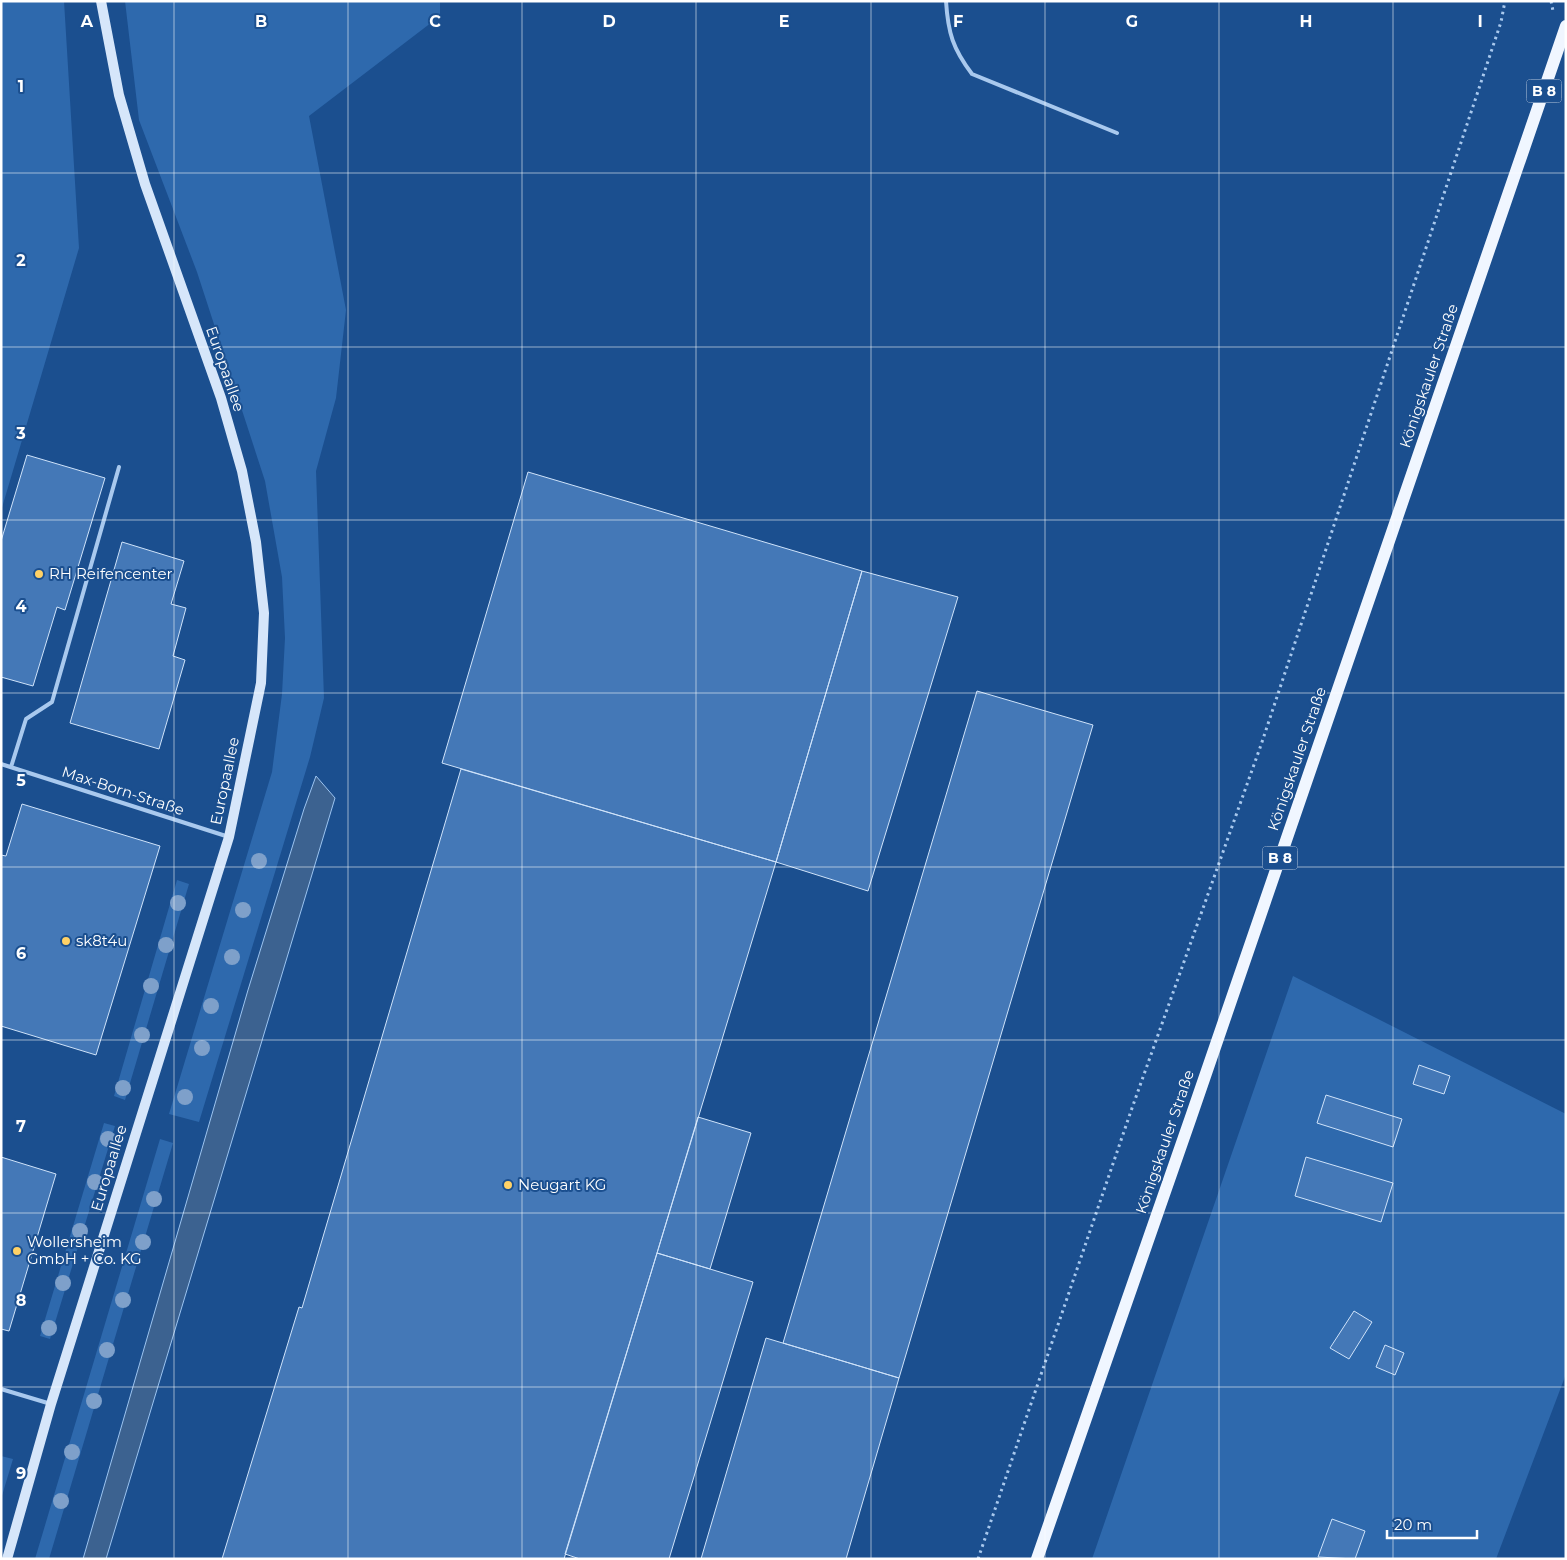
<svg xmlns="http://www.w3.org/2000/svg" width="1567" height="1560" viewBox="0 0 1567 1560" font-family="Montserrat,sans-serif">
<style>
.green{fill:#2e69ad}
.water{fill:#3c6290;stroke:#9cc4f0}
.building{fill:#4478b7;stroke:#cfe3fa}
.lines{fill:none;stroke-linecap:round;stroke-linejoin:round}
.path{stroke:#a9c9ee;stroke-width:3;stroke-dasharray:2.5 4;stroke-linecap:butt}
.service{stroke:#a9c9ee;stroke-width:4}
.secondary{stroke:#d6e6fa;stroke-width:10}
.primary{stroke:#f0f6ff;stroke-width:12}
.tree{fill:#7ea0ca}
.grid{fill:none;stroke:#fff;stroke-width:1;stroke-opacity:0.55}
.poi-dot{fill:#ffd166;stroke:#1b4f8f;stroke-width:2}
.labels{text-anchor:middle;stroke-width:4;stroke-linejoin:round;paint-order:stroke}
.shield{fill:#1b4f8f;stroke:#bbcadd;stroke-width:1}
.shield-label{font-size:14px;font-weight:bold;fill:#fff}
.street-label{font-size:15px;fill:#fff;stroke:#1b4f8f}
.poi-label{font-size:15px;fill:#fff;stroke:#1b4f8f;text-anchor:start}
.grid-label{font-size:16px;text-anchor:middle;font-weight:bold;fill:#fff;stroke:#1b4f8f;stroke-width:4;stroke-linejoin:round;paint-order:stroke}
</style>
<rect width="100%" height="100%" fill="#1b4f8f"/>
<path class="green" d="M1,1H64L79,248L1,511Z
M125,1H440V16L309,116L346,310L336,398L316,471L324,698L310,757L199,1122L169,1114L272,772L282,694L285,638L282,577L265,481L197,272L139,120Z
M177,880L189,884L125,1100L114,1096Z
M1293,976L1566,1114V1374L1496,1559H1092Z
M104,1123L115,1126L50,1339L40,1336Z
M160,1139L173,1143L49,1559H35Z
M1,1456L13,1459L1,1499Z"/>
<path class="water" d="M316,776L335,798L106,1559H83L248,990L304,809Z"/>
<path class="building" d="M27,455L105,478L65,610L57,607L33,686L1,677V541Z
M528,472L862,571L776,862L442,763Z
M122,542L184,561L171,604L186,608L173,656L185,660L159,749L70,723Z
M862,571L958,597L868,891L776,862Z
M977,691L1093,725L899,1378L783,1343Z
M461,769L776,862L564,1559H222L299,1307L302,1308Z
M22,804L160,846L96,1055L1,1026V855L6,856Z
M1419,1065L1450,1076L1444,1094L1413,1084Z
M1326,1095L1402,1119L1393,1147L1317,1123Z
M698,1117L751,1133L710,1269L657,1253Z
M1,1157L56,1174L9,1331L1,1329Z
M1306,1157L1393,1183L1381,1222L1295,1196Z
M657,1253L753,1282L669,1559H580L565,1554Z
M1354,1311L1372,1322L1349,1359L1330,1348Z
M766,1338L899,1378L846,1559H701Z
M1385,1345L1404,1353L1395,1375L1376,1367Z
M1332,1519L1365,1531L1355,1559L1318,1557Z"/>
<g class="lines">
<path class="path" d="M1551,1L1553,11
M978,1559L1131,1111L1261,745L1501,22L1505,1"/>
<path class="service" d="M946,1C948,33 953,49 972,74L1117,133
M1,764L229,837
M11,767L26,719L52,702L119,467
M1,1389L51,1404"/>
<path class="secondary" d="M7,1559L51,1404L229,837L261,683L264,613L256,542L242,471L221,398L145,184L119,95L101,1"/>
<path class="primary" d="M1037,1559L1191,1117L1566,26"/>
</g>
<g class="tree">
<circle cx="259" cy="861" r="8"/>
<circle cx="178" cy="903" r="8"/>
<circle cx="243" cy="910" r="8"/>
<circle cx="166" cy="945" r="8"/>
<circle cx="232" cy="957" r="8"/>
<circle cx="151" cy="986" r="8"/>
<circle cx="211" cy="1006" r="8"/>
<circle cx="142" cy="1035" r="8"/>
<circle cx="202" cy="1048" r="8"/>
<circle cx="123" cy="1088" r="8"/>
<circle cx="185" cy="1097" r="8"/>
<circle cx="108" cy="1139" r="8"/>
<circle cx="95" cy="1182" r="8"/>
<circle cx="154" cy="1199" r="8"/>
<circle cx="80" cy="1231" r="8"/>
<circle cx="143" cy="1242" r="8"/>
<circle cx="63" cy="1283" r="8"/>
<circle cx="123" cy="1300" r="8"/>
<circle cx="49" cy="1328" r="8"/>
<circle cx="107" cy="1350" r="8"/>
<circle cx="94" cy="1401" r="8"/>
<circle cx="72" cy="1452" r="8"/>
<circle cx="61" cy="1501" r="8"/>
</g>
<path class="grid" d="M174,1V1559M348,1V1559M522,1V1559M696,1V1559M871,1V1559M1045,1V1559M1219,1V1559M1393,1V1559M1,173H1566M1,347H1566M1,520H1566M1,693H1566M1,867H1566M1,1040H1566M1,1213H1566M1,1387H1566"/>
<g class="poi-dot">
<circle cx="39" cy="574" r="5"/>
<circle cx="66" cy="941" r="5"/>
<circle cx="508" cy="1185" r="5"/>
<circle cx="17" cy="1251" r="5"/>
</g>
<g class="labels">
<g class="shield">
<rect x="1526.5" y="79.5" width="35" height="23" rx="4"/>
<rect x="1262.5" y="846.5" width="35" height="23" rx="4"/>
</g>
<g class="shield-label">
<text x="1544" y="96">B 8</text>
<text x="1280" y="863">B 8</text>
</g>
<g class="street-label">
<text transform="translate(225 369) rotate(71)" y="5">Europaallee</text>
<text transform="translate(1429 376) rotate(-71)" y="5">Königskauler Straße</text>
<text transform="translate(1297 759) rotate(-71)" y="5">Königskauler Straße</text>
<text transform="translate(225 781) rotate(-78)" y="5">Europaallee</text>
<text transform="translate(123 791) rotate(18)" y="5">Max-Born-Straße</text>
<text transform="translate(1165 1142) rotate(-71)" y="5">Königskauler Straße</text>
<text transform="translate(109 1168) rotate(-73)" y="5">Europaallee</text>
</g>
<g class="poi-label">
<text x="49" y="579">RH Reifencenter</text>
<text x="76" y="946">sk8t4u</text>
<text x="518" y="1190">Neugart KG</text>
<text x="27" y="1247">Wollersheim<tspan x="27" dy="17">GmbH + Co. KG</tspan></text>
</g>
</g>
<g class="grid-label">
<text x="87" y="27">A</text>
<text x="261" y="27">B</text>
<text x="435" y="27">C</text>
<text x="609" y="27">D</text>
<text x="784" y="27">E</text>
<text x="958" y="27">F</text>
<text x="1132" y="27">G</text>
<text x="1306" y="27">H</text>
<text x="1480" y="27">I</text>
<text x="21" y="92">1</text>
<text x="21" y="266">2</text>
<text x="21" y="439">3</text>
<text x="21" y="612">4</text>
<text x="21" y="786">5</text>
<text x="21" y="959">6</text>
<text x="21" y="1132">7</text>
<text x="21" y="1306">8</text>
<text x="21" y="1479">9</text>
</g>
<rect width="1567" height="1560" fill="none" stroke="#ffffff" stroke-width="5"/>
<path d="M1387 1530v8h90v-8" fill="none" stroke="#ffffff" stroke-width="2.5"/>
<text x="1394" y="1530" font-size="15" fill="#ffffff" stroke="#1b4f8f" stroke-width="4" paint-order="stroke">20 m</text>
</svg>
